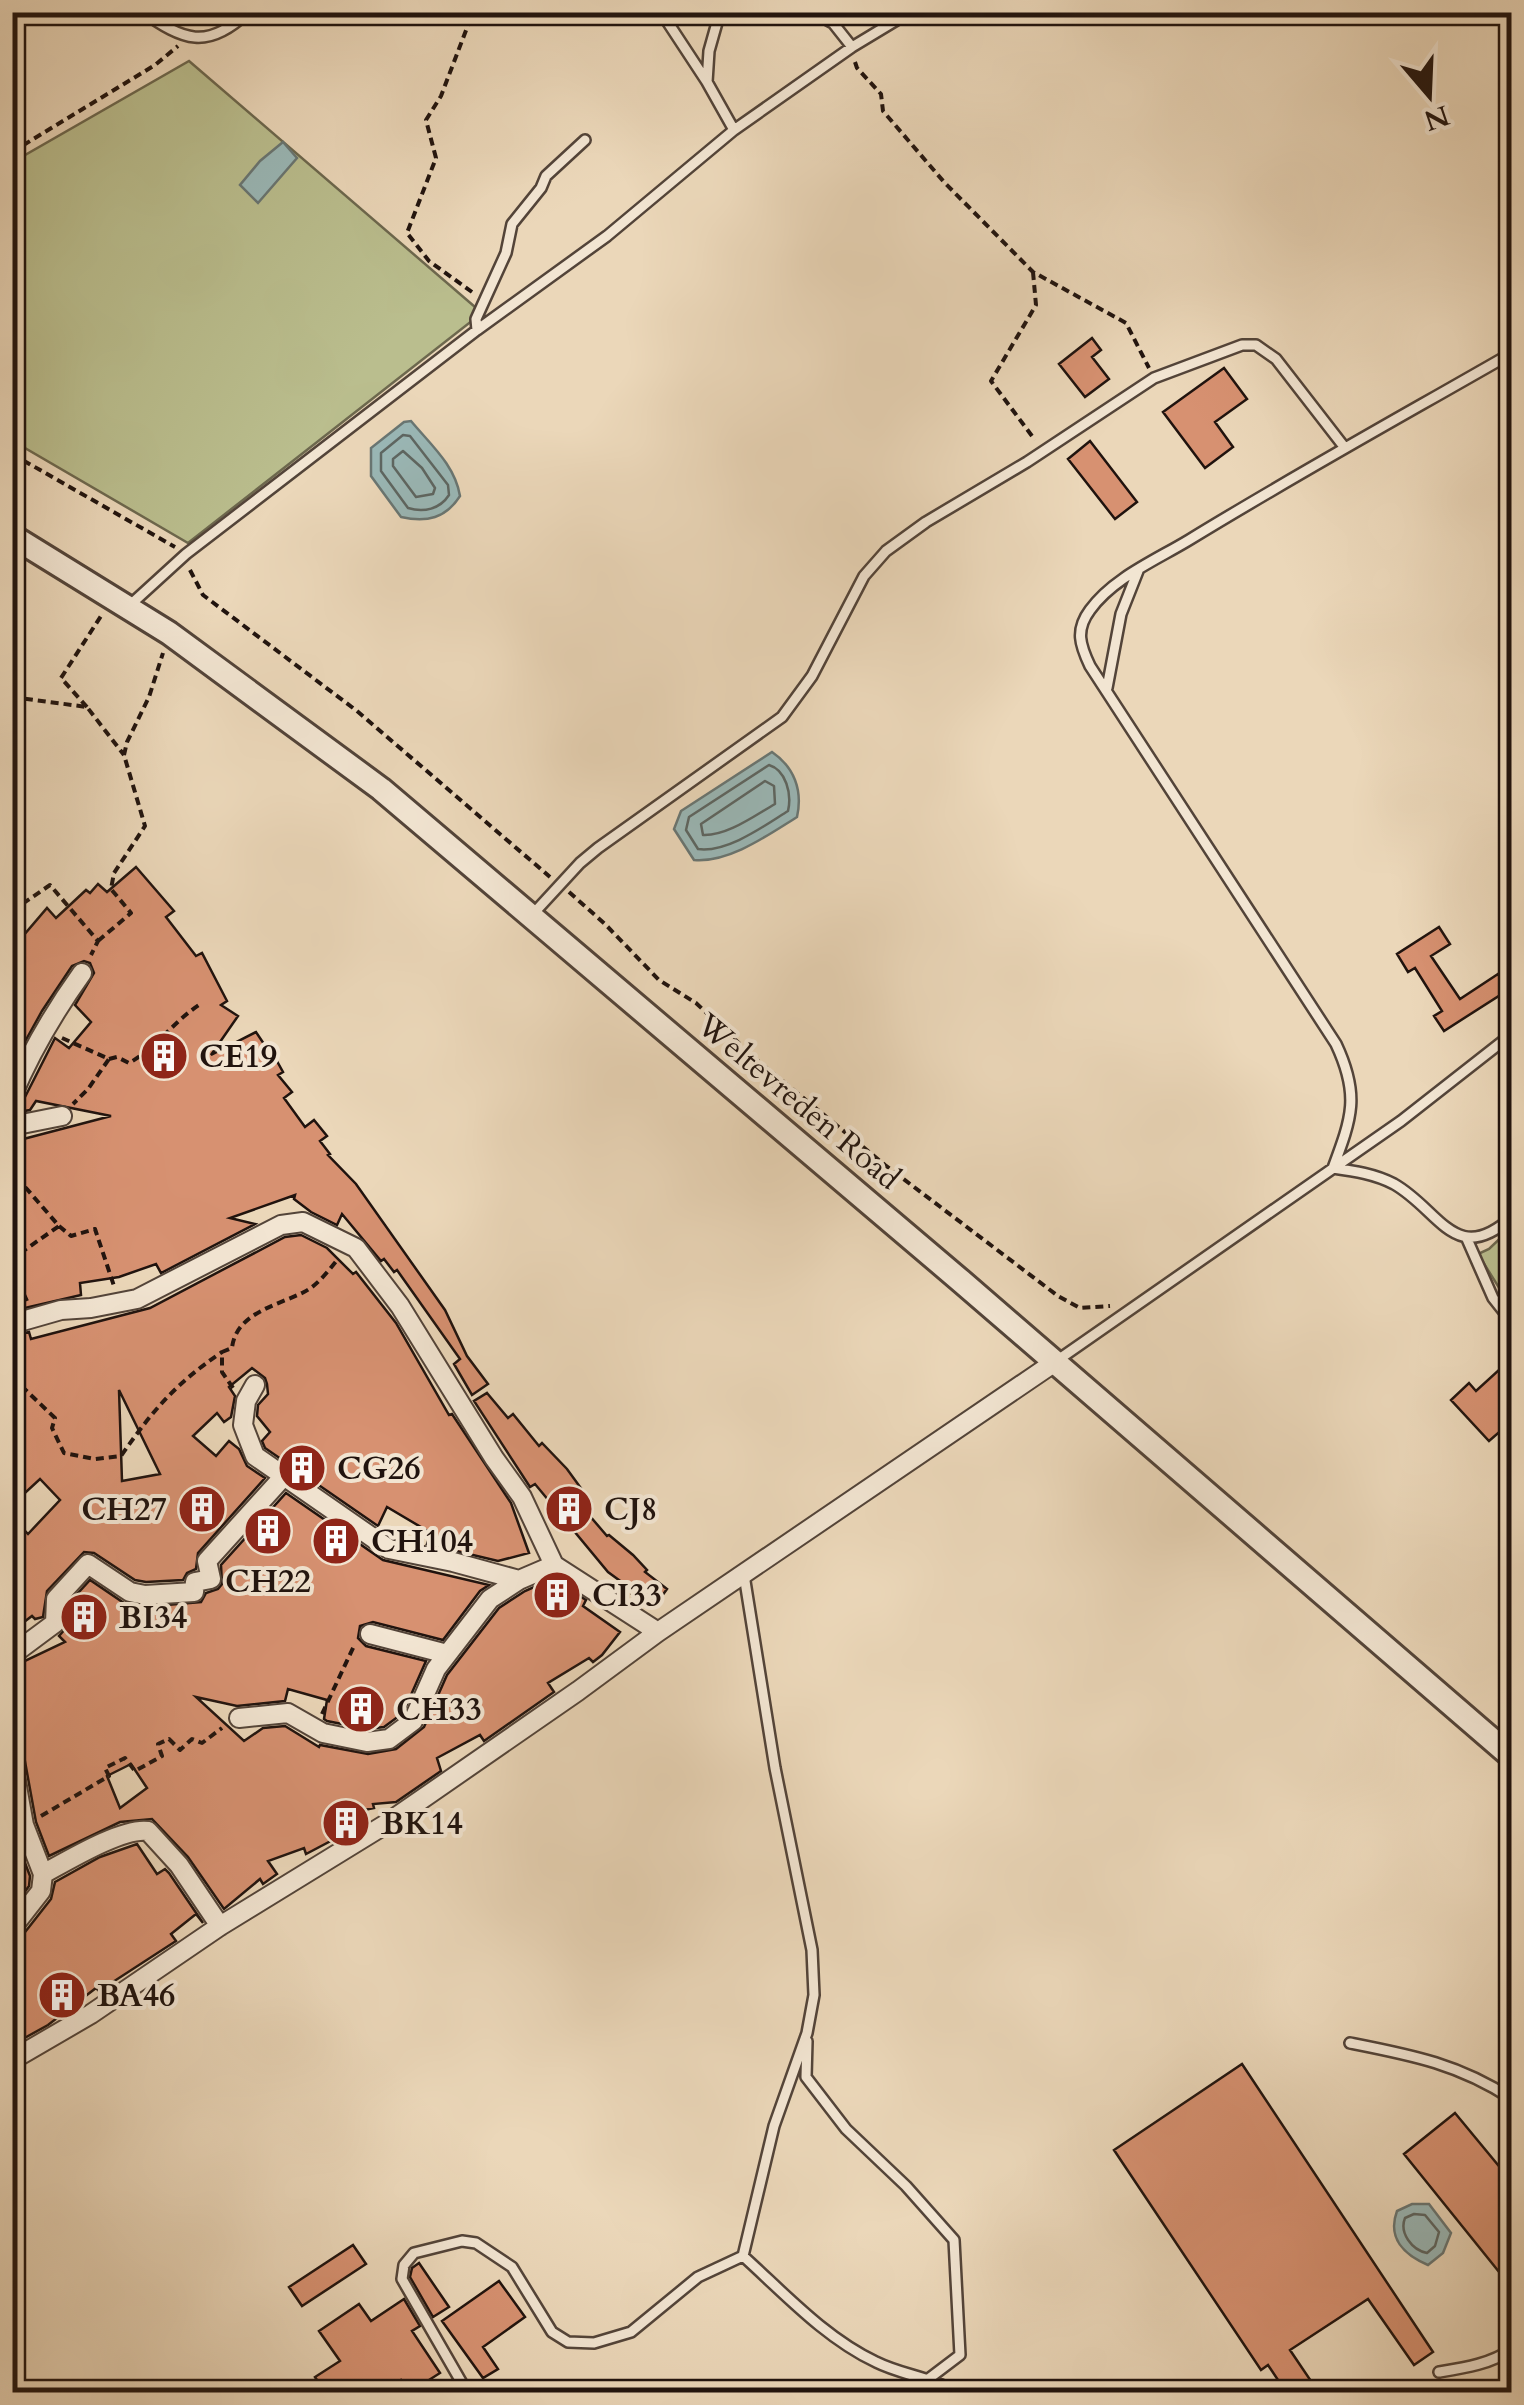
<svg xmlns="http://www.w3.org/2000/svg" width="1524" height="2405" viewBox="0 0 1524 2405" font-family="Cardo,serif">
<style>
.green{fill:#babe8e;stroke:#6d684e;stroke-width:2.5}
.water{fill:#9ab8b7;stroke:#697673;stroke-width:2.5}
.lines{fill:none;stroke-linecap:round;stroke-linejoin:round}
.shore{stroke:#5d6662;stroke-width:2.5}
.building{fill:#d79171;stroke:#20130e;stroke-width:2.5;fill-rule:evenodd}
.service-casing{stroke:#534439;stroke-width:14}
.minor-casing{stroke:#534439;stroke-width:22}
.tertiary-casing{stroke:#534439;stroke-width:28}
.path{stroke:#20130e;stroke-width:4;stroke-dasharray:8 5;stroke-linecap:butt}
.service{stroke:#f2e5d2;stroke-width:9}
.minor{stroke:#f2e5d2;stroke-width:18}
.tertiary{stroke:#f2e5d2;stroke-width:22}
.labels{text-anchor:middle;stroke-width:8;stroke-linejoin:round;paint-order:stroke}
.poi-label{font-size:32px;font-weight:bold;fill:#20130e;stroke:#f2e5d2;text-anchor:start}
.street-label{font-size:32px;fill:#20130e;stroke:#f2e5d2}
</style>
<rect width="100%" height="100%" fill="#ebd7b9"/>
<filter id="stains"><feTurbulence type="fractalNoise" baseFrequency=".002" numOctaves="4"/><feColorMatrix values="0 0 0 0 .2 0 0 0 0 .09 0 0 0 0 .02 0 0 0 .5 -.17"/></filter>
<radialGradient id="worn" r=".72"><stop offset=".6" stop-color="#630" stop-opacity="0"/><stop offset="1" stop-color="#630" stop-opacity=".3"/></radialGradient>
<path class="green" d="M189,61L482,313L188,543L13,441V162Z
M1511,1228V1307L1478,1254L1489,1249Z"/>
<path class="water" d="M283,142L297,158L258,203L240,185L260,161Z
M411,421C430,444 455,465 460,496C446,518 427,523 401,517L371,476V448L404,422Z
M772,752C794,767 803,790 797,817C768,835 729,863 694,860L674,829L681,811Z
M1412,2204H1429L1451,2233L1443,2253L1428,2265C1404,2255 1387,2238 1397,2211Z"/>
<g class="lines">
<path class="shore" d="M403,435L410,436L448,485L449,495C440,509 424,513 408,508L381,471V453Z
M403,451L422,468L435,488L433,494L416,497L393,466V459Z
M769,765C786,770 792,794 788,811C764,826 727,853 698,849L686,830L689,817Z
M765,781L774,786L775,804C754,816 727,836 703,835L701,824Z
M1414,2214L1425,2215L1439,2232L1435,2246L1427,2253C1412,2250 1399,2233 1405,2218Z"/>
</g>
<path class="building" d="M1092,338L1101,350L1092,357L1109,379L1085,397L1059,364Z
M1224,368L1247,399L1215,422L1233,447L1205,468L1163,412Z
M1090,441L1137,502L1115,519L1068,459Z
M136,867L174,911L166,917L196,956L202,953L227,1001L221,1005L238,1016L211,1055L256,1032L266,1047L268,1045L283,1072L278,1075L292,1092L284,1098L305,1127L314,1120L327,1136L320,1141L330,1154L328,1155L356,1184L445,1310L467,1356L488,1384L472,1395L454,1364L460,1359L397,1270L394,1272L384,1259L381,1261L342,1214L337,1225L311,1212L294,1199L295,1195L230,1218L255,1224L161,1273L156,1264L119,1277L80,1283L81,1295L12,1311V1142L111,1116L36,1101L30,1110L12,1113V1108L23,1101L55,1038L69,1048L91,1022L75,1005L94,973L90,963L84,961L72,966L42,1011L12,1065V1035L22,1027L12,1019V949L47,908L56,918L86,890L90,893L98,884L107,892Z
M1439,927L1450,944L1431,956L1460,999L1498,974L1508,990L1444,1031L1434,1016L1442,1011L1415,968L1408,972L1397,954Z
M301,1235L327,1248L353,1274L356,1272L396,1323L449,1415L452,1414L511,1503L529,1553L498,1561L427,1544L431,1533L387,1507L378,1526L265,1448L262,1441L270,1432L257,1416L258,1405L268,1394L267,1384L265,1378L252,1368L229,1387L235,1396L231,1417L224,1422L217,1413L193,1436L216,1456L229,1441L239,1449L247,1466L265,1478L198,1553L196,1569L187,1573L183,1580L146,1582L135,1580L94,1553L84,1552L47,1591L43,1617L35,1619L32,1616L12,1631V1517L28,1534L60,1500L40,1479L12,1505V1336L29,1332L31,1339L150,1308L285,1237ZM119,1390L160,1474L122,1481Z
M1512,1358V1421L1489,1441L1451,1400L1469,1383L1476,1391Z
M487,1393L508,1418L513,1414L539,1446L542,1443L567,1469L591,1502L583,1508L607,1536L609,1535L633,1555L647,1570L645,1572L667,1589L654,1607L632,1594L634,1591L608,1572L535,1484L530,1487L474,1401Z
M286,1493L383,1560L489,1585L480,1591L443,1640L373,1622L360,1626L358,1638L366,1646L426,1661L403,1713L384,1727L367,1729L327,1721L324,1719L327,1700L288,1689L285,1701L237,1706L196,1697L244,1741L263,1728L285,1726L319,1747L320,1745L368,1754L396,1749L424,1727L447,1675L499,1608L525,1591L552,1579L586,1600L583,1606L620,1632L602,1655L593,1662L589,1658L548,1683L554,1692L484,1741L480,1735L437,1758L441,1771L396,1802L373,1804L374,1808L359,1811L363,1816L358,1819L361,1825L306,1854L304,1848L268,1861L277,1874L263,1884L260,1879L224,1909L188,1857L152,1819L120,1822L49,1856L36,1822L24,1756L12,1747V1667L65,1642L59,1636L66,1628L68,1604L90,1580L124,1603L143,1607L201,1602L206,1593L218,1589L222,1584L221,1565ZM131,1764L147,1788L120,1808L107,1776Z
M17,1842L30,1876L29,1886L21,1897L12,1888V1844Z
M137,1844L157,1874L165,1869L169,1873L203,1923L196,1914L171,1934L176,1941L99,1991L96,1988L48,2025L12,2045V1940L22,1936L51,1899L55,1882L100,1857Z
M1242,2064L1433,2352L1414,2365L1368,2299L1290,2350L1313,2384L1300,2392H1286L1268,2365L1261,2370L1114,2150Z
M1455,2113L1512,2182V2288L1404,2154Z
M353,2245L366,2264L302,2306L289,2287Z
M419,2263L449,2307L433,2317L410,2277L412,2268Z
M499,2281L525,2317L483,2347L498,2369L483,2378L442,2321Z
M404,2299L420,2326L412,2331L440,2373L410,2392L401,2380L381,2392H325L315,2377L340,2361L319,2331L359,2304L371,2321Z"/>
<g class="lines">
<g class="service-casing">
<path id="service" d="M143,12C183,40 207,51 248,12
M661,12L707,82L734,130
M813,12L833,23L852,47
M833,23L851,12
M707,82L709,51L720,12
M477,330L476,319L506,253L512,224L541,188L546,176L585,140
M129,606L186,554L477,330L607,236L734,130L852,47L910,12
M1107,688L1121,614L1138,571
M533,914L580,863L598,848L782,717L812,676L864,576L886,551L926,522L1027,462L1154,378L1242,345H1256L1276,359L1345,448
M1333,1168C1352,1117 1360,1095 1336,1044L1090,666C1080,645 1075,630 1090,610C1113,578 1156,560 1189,540C1295,475 1404,415 1512,353
M1333,1168C1354,1171 1375,1174 1394,1184C1440,1210 1455,1268 1512,1217
M1467,1239L1493,1298L1512,1322
M1055,1362L1401,1121L1512,1034
M807,2041L806,2077L846,2129L906,2186L954,2240L960,2355L927,2380
M1350,2043C1411,2055 1459,2064 1512,2099
M743,2256L774,2126L807,2033L814,1995L812,1950L775,1768L744,1575
M743,2256C784,2293 825,2338 876,2362C902,2375 931,2377 955,2392
M1439,2372C1464,2368 1491,2364 1512,2349
M467,2392L402,2279L404,2265L414,2253L462,2241L476,2243L512,2267L552,2332L568,2342L594,2343L631,2332L698,2277L743,2256"/>
</g>
<g class="minor-casing">
<path id="minor" d="M12,1096C31,1051 54,1012 82,973
M12,1126L62,1116
M12,1324L61,1310L91,1308L137,1299L281,1225L303,1222L356,1248L400,1306L494,1458L522,1497L554,1565L658,1632
M255,1385L246,1401L243,1425L255,1456L389,1549L453,1562L519,1580
M370,1634L447,1654
M12,1655L55,1623L56,1599L88,1564L130,1592L145,1595L194,1592L195,1582L211,1579L207,1561L284,1476
M239,1718L288,1713L323,1733L367,1742L389,1739L413,1721L436,1669L490,1599L519,1580L554,1565
M12,1759L24,1825L43,1874L41,1891L12,1928
M43,1874C67,1861 123,1827 148,1831L179,1865L220,1926
M12,2060L91,2014L220,1926L386,1824L578,1691L658,1632L1055,1362"/>
</g>
<g class="tertiary-casing">
<path id="tertiary" d="M12,536L169,633L381,789L961,1281L1512,1757"/>
</g>
<path class="path" d="M1505,12L1512,22
M855,62L857,68L881,94L883,111L944,182L1033,272L1126,323L1149,368
M12,152L155,65L178,46
M1033,272L1036,305L991,381L1035,440
M472,292L429,261L407,233L436,158L426,120L441,96L473,12
M12,454L175,547
M190,570L203,595L357,711L550,877
M12,697L87,707L124,755
M87,707L61,678L101,616
M569,892L605,924L659,980L696,1003L757,1060L885,1165L1058,1296L1080,1308L1110,1306
M12,911L50,885L98,941L91,955
M98,941L131,913L111,889L114,873L145,826L124,755L127,742L149,697L163,653
M62,1038L109,1059L88,1089L73,1104
M109,1059L117,1057L129,1063C155,1049 173,1022 199,1005
M12,1190L26,1188L59,1226L19,1254L14,1273L27,1301
M59,1226L71,1236L95,1229L114,1286
M12,1377L55,1418L52,1428L64,1453L95,1459L121,1456C153,1410 175,1384 222,1352
M233,1388L222,1372V1352L232,1348C236,1313 276,1306 304,1292C318,1285 328,1271 338,1259
M322,1714L354,1646
M41,1816L109,1776L105,1768L125,1758L135,1771L162,1756L158,1744L169,1739L180,1750L192,1739L202,1743L222,1728"/>
<use href="#service" class="service"/>
<use href="#minor" class="minor"/>
<use href="#tertiary" class="tertiary"/>
</g>
<defs>
<g id="building-disc" transform="scale(2.5)"><circle r="9.5" fill="#8f2418" stroke="#f2e5d2"/><path d="M-4-6H4V6H1V3H-1V6H-4ZM-2.5-4.3h1.7v1.8h-1.7ZM.8-4.3h1.7v1.8H.8ZM-2.5-1h1.7V.8h-1.7ZM.8-1h1.7V.8H.8Z" fill="#fff"/></g>
</defs>
<g fill-rule="evenodd">
<use href="#building-disc" x="164" y="1056"/>
<use href="#building-disc" x="302" y="1468"/>
<use href="#building-disc" x="202" y="1509"/>
<use href="#building-disc" x="569" y="1509"/>
<use href="#building-disc" x="268" y="1531"/>
<use href="#building-disc" x="336" y="1541"/>
<use href="#building-disc" x="557" y="1595"/>
<use href="#building-disc" x="84" y="1617"/>
<use href="#building-disc" x="361" y="1709"/>
<use href="#building-disc" x="346" y="1823"/>
<use href="#building-disc" x="62" y="1995"/>
</g>
<g class="labels">
<g class="poi-label">
<text x="199" y="1067">CE19</text>
<text x="337" y="1479">CG26</text>
<text x="167" y="1520" text-anchor="end">CH27</text>
<text x="604" y="1520">CJ8</text>
<text x="371" y="1552">CH104</text>
<text x="268" y="1592" text-anchor="middle">CH22</text>
<text x="592" y="1606">CI33</text>
<text x="119" y="1628">BI34</text>
<text x="396" y="1720">CH33</text>
<text x="381" y="1834">BK14</text>
<text x="97" y="2006">BA46</text>
</g>
<g class="street-label">
<text transform="translate(799 1101) rotate(40)" y="11">Weltevreden Road</text>
</g>
</g>
<rect width="1524" height="2405" fill="none" stroke="#ebd7b9" stroke-width="50"/>
<rect x="15" y="15" width="1494" height="2375" fill="none" stroke="#20130e" stroke-width="5"/>
<rect x="25" y="25" width="1474" height="2355" fill="none" stroke="#20130e" stroke-width="2.5"/>
<g transform="translate(1429 95) rotate(161)" stroke="#f2e5d2" stroke-width="8" paint-order="stroke">
<path d="M0-8L18 38L0 25L-18 38Z" fill="#20130e"/>
<text y="-15" font-size="28" font-weight="bold" text-anchor="middle" fill="#20130e">N</text>
</g>
<rect width="100%" height="100%" filter="url(#stains)"/>
<rect width="100%" height="100%" fill="url(#worn)"/>
</svg>
